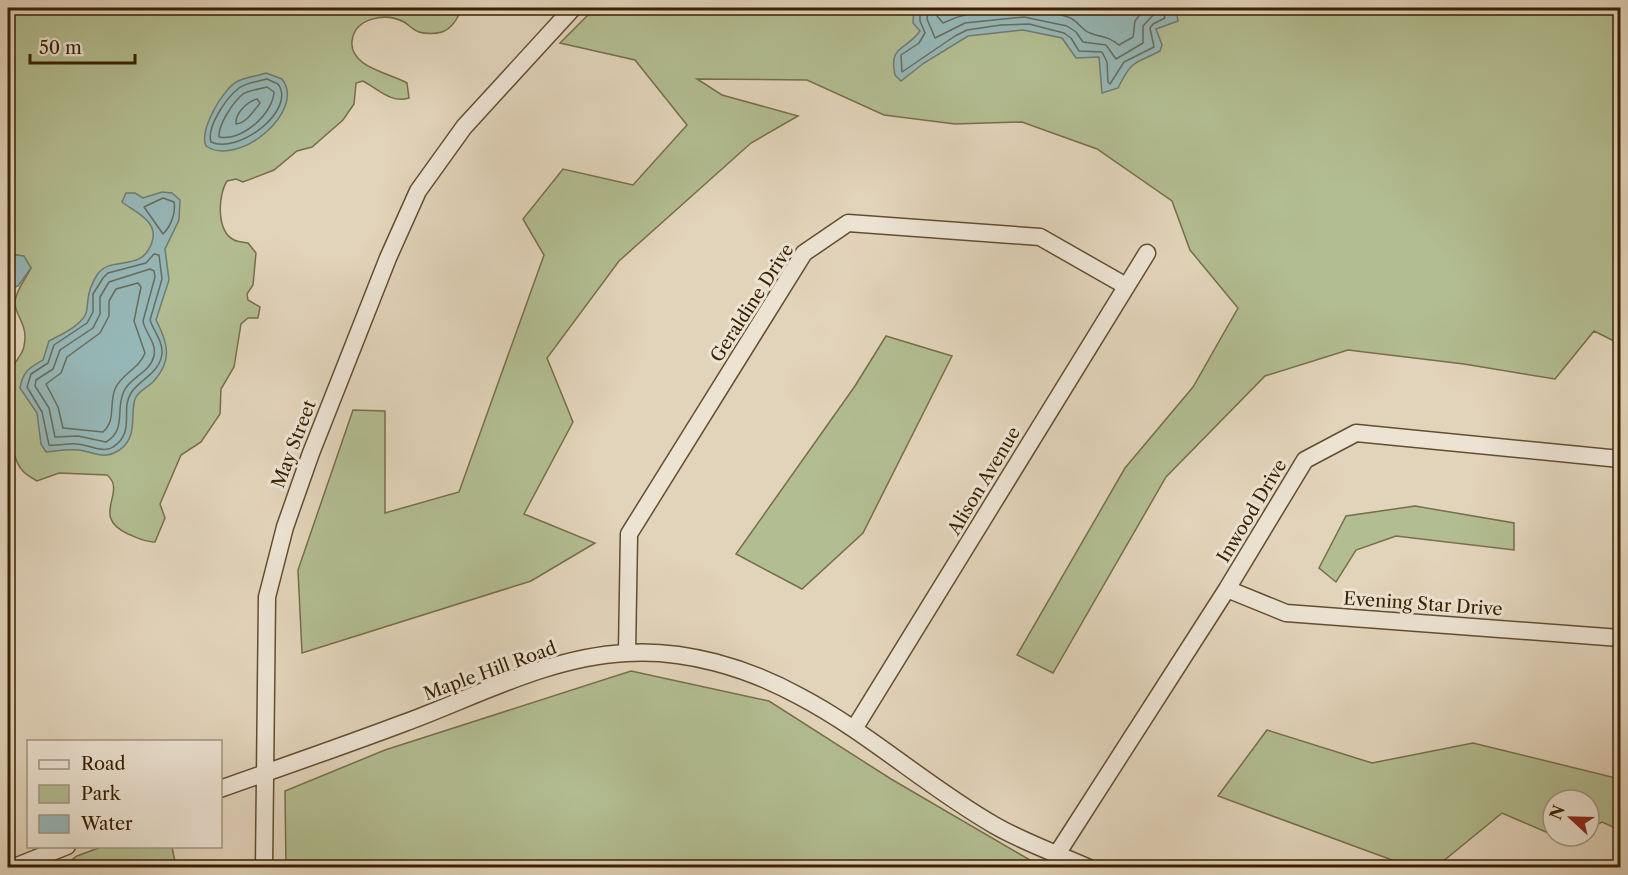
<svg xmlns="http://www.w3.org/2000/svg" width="1628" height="875" viewBox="0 0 1628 875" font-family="'Libre Caslon Text',serif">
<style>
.green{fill:#b2bd91;stroke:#766f49;stroke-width:1.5}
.water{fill:#96b7b7;stroke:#717b6e;stroke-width:1.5}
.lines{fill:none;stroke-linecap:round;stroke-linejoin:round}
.shore{stroke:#686c5c;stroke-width:1.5}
.stream{stroke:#717b6e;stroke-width:4.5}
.minor-casing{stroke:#634e30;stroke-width:19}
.minor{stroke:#ece3d3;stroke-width:16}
.labels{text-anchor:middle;stroke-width:6;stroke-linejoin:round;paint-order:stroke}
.street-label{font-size:18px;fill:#392101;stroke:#ece3d3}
</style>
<rect width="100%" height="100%" fill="#e2d4bb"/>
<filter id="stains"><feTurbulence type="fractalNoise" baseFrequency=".00333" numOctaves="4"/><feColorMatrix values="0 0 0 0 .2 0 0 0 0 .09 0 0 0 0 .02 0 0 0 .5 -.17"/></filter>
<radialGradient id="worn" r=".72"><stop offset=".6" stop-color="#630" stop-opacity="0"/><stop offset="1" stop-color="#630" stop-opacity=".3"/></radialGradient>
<path class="green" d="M8,8H462C458,17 453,28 442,32C436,34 425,34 419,32C413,30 409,25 404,22C385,12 355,18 352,41C349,67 390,73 407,83L409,98C392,104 378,89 363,81L356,83L354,104L343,120L312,147L297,151L274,170L243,182L236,179L227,181C218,195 216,231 234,240C238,242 244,242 248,243L256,253L253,285L247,294L248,300L260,307L258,318H248L241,324L234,367L221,389L220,414L201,442L181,455L160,504L165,518L155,542C144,542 138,538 128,534C89,516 128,492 107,475L59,473L37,481C32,478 26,475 22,470C7,453 7,392 12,370C14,361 23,355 24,346C29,324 14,315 15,302C16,289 26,279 31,268L17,255L8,256Z
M595,8H1620V344L1594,331L1555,379L1464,364L1348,350L1265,376L1166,477L1053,673L1017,655L1125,468L1193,387L1238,308L1190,250L1172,201L1097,149L1022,122L955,124L884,115L807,80L697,79L722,95L798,116L751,143L619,261L547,358L573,422L524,514L595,543L531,581L302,653L298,570L353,410L385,411V513L459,492L544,255L523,219L563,169L633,185L687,125L635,60L560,43Z
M886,336L952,356L863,533L802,589L736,554L855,386Z
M1415,506L1514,523V550L1396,536L1356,550L1336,582L1319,568L1346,516Z
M631,671L769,701L891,779L1042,867H286L285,791L385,750Z
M1267,730L1372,763L1473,743L1620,779V830L1602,822L1589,829V800H1553V835L1502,813L1436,867H1411L1218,796Z
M101,847H172L176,867H62L77,856Z"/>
<path class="water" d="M914,8H1164L1177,15L1178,21L1156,29L1162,45L1160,51C1134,65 1133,58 1118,88L1102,93L1099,57L1076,58L1062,38L1023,30L968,36L924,63L901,81L895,75C888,45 907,50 920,31L913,23Z
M266,73L282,79C307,111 238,168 206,146C199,130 223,88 238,81C247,77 257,76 266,73Z
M162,192L172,193L180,200L179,220L165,249L169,280L156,320C168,343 173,361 153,382C148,387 140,390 136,397C128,411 142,440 114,453C102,459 90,451 78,450C68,449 56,451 46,452L41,444L37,413L20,388C23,371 29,368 43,360L49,341C60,335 86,324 87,309C88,296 89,288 97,275C110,254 142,274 152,242C159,221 135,212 122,202L126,193H135L143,198Z
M17,255L24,256L31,268L18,286L8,289V256Z"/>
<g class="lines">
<path class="shore" d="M920,8V21L925,33L919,43L901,55L902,72L955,36L967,30L1001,25L1029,24L1064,33L1071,38L1079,51L1102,52L1107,62L1108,82L1110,84L1124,62L1154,47L1150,28L1153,24L1165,18L1161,8
M928,8L927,19L935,38L965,23L1024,17L1067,26L1076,32L1083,42L1106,45L1116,59L1143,43V26L1154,14V8
M937,8V16L943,23C982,5 1028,4 1068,17C1078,20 1082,31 1090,33C1103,38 1106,35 1119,45L1133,37L1135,21L1145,8
M267,79L278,84C297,110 238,155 211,142C206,127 227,97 239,88C246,83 259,81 267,79Z
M267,87L274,92C273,114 241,142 219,137C218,125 233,102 243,94C249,90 260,89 267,87Z
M257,99L260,103C254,111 246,123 236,124C235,113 247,102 257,99Z
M163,198L174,202C176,213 171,226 163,234L144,207Z
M154,254L159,255L162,279L150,320C154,332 163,341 162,354C159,374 140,379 131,393C120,410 136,432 113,447C103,454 87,444 77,444C68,443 58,446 49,445L42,412L27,387L31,374L48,363L54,345L87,323L93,312V294L103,278L108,273L146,263Z
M150,269L154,271L155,277L143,321C145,333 157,343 154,356C150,373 130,377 124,391C115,409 127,430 106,442L78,436L55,437L49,408L35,386L36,380L53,369L60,350L93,328L100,314V297L109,282Z
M138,283L141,287L134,321L145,353C139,369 121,374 115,389C109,404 116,421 103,432L63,428L58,407L46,384L61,373L67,357L100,333L109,316V301L116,289Z"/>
<path class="stream" d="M1245,8H1248"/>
<g class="minor-casing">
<path id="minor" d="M1227,589L1286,613L1620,638
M627,652L629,534L804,253L848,223L1040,237L1126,286
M854,729L1147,253
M220,789C282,767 343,746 404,723C475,697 548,657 626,653C685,649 748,668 799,696C868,732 926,786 994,825C1023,842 1058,854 1089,868
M1057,854L1227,589L1305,460L1356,433L1620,459
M12,868L67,846
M264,868L267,597L285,527L311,453L388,258L418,191L464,127L573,8"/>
</g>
<use href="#minor" class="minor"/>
</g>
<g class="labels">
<g class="street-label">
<text transform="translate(752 303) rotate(-57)" y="6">Geraldine Drive</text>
<text transform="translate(294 444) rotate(-69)" y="6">May Street</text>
<text transform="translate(984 481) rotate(-59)" y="6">Alison Avenue</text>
<text transform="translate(1252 511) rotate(-59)" y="6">Inwood Drive</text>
<text transform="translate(1423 604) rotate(4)" y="6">Evening Star Drive</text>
<text transform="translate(490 671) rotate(-20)" y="6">Maple Hill Road</text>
</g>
</g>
<rect width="1628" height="875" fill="none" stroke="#e2d4bb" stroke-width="30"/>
<rect x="9" y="9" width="1610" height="857" fill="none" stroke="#392101" stroke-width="3"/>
<rect x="15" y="15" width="1598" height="845" fill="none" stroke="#392101" stroke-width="1.5"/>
<rect x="27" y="740" width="195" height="108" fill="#ece3d3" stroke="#a4957f" stroke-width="1.5"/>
<rect x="39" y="760" width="30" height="9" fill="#ece3d3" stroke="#a4957f" stroke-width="1.5"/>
<text x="81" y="770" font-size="18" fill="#392101">Road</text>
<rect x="39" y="785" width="30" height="18" fill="#b2bd91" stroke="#a4957f" stroke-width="1.5"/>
<text x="81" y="800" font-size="18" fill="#392101">Park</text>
<rect x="39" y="815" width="30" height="18" fill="#96b7b7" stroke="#a4957f" stroke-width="1.5"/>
<text x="81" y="830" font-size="18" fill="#392101">Water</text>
<g transform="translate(1571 818) rotate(292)"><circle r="28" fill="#ece3d3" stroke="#a4957f" stroke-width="1.5"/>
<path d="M0-4.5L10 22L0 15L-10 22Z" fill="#8f2418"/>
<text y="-9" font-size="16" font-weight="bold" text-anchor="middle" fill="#392101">N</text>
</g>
<path d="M30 54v9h105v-9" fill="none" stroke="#392101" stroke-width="3"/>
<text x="39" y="54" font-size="18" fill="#392101" stroke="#ece3d3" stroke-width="4.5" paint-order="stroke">50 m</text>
<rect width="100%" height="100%" filter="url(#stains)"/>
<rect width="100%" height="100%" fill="url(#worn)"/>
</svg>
